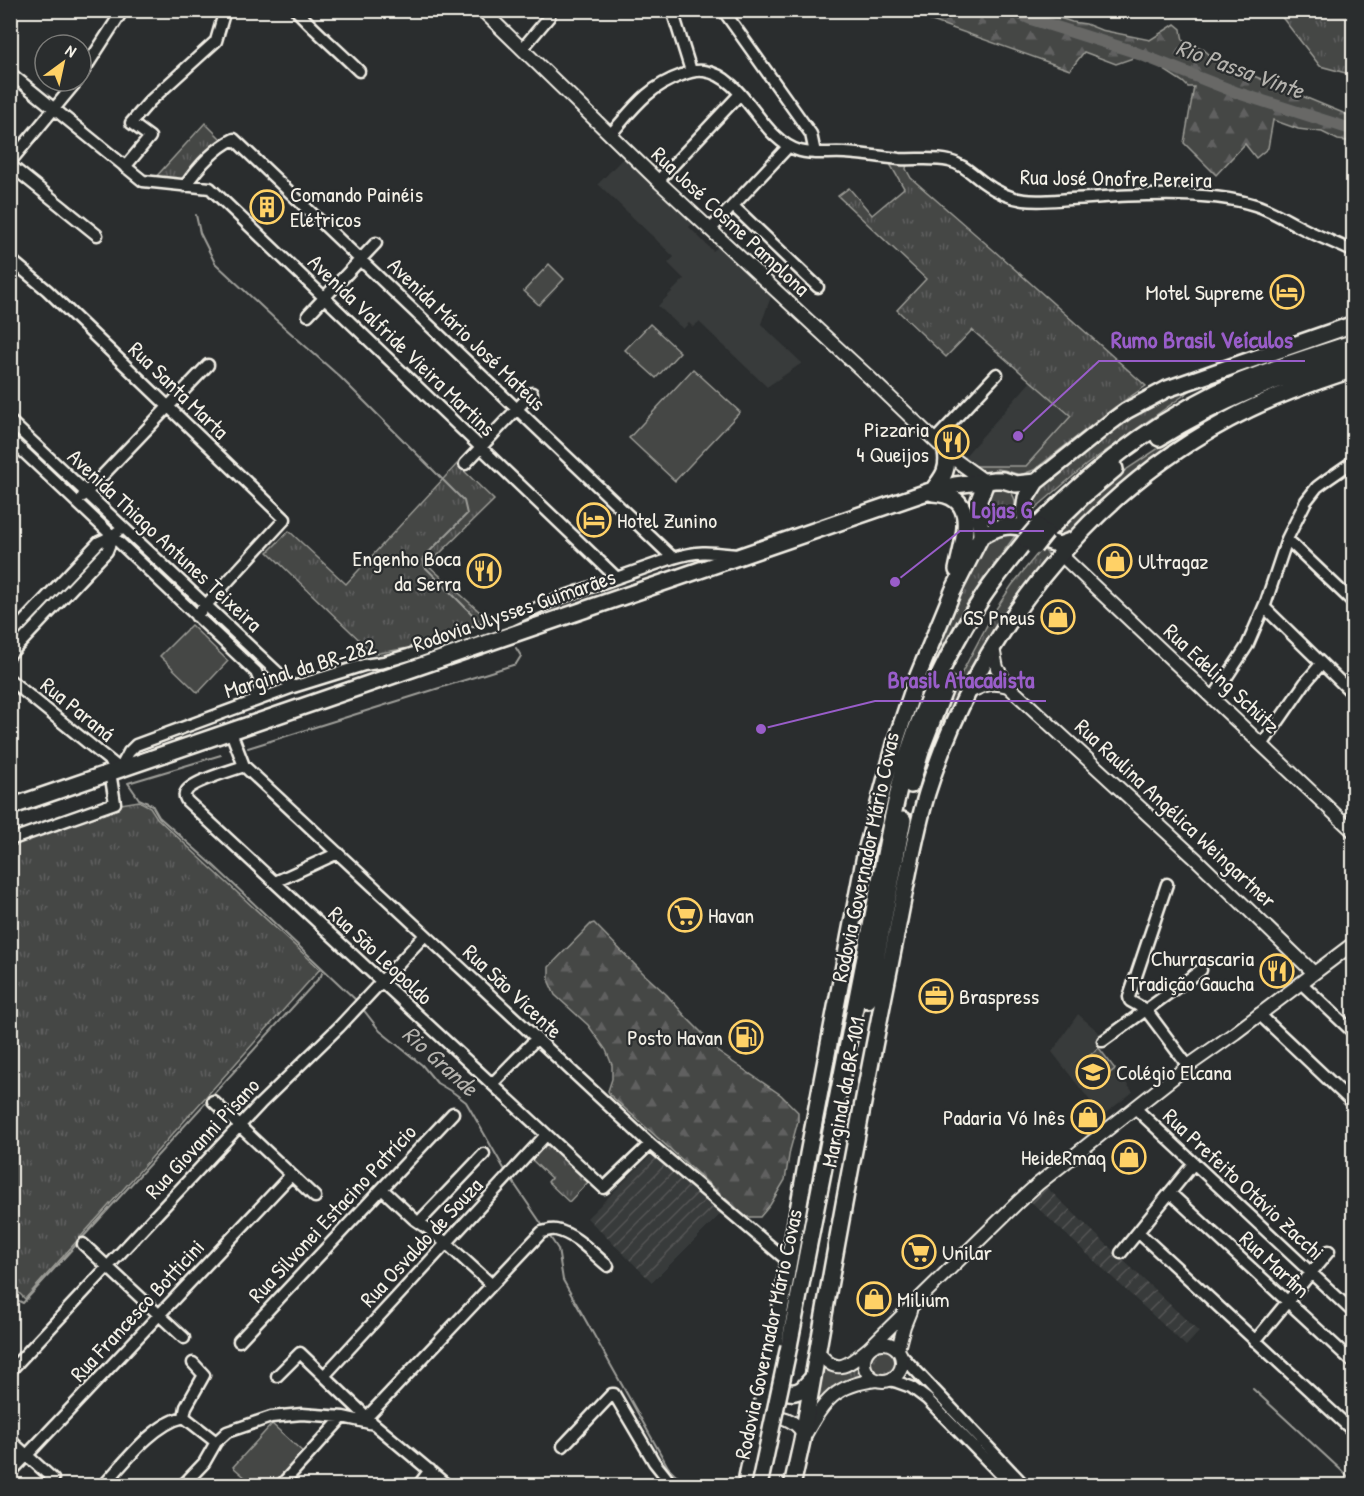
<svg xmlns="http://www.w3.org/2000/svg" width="1364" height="1496" viewBox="0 0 1364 1496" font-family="'Patrick Hand',sans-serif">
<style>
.built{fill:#373a3a}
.industrial{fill:url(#industrial-furrows)}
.grass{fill:url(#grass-tufts);stroke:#9c9c96;stroke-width:1.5}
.forest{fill:url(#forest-firs);stroke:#9c9c96;stroke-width:1.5}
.pitch{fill:#444645;stroke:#9c9c96;stroke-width:1.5}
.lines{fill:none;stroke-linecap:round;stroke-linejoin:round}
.stream{stroke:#9f9f9a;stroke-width:2}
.river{stroke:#676866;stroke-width:12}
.minor-casing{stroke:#f4f1e8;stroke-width:15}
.major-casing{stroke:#f4f1e8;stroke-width:16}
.highway-casing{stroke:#f4f1e8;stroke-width:20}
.minor{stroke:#2a2d2e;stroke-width:10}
.major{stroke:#2a2d2e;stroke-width:12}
.highway{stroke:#2a2d2e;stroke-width:15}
.highway-bridge-casing{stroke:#f4f1e8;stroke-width:20;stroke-linecap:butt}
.highway-bridge{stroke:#2a2d2e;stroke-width:15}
.labels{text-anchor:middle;stroke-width:4.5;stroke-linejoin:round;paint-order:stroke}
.street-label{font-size:22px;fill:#f4f1e8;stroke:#2a2d2e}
.poi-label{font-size:22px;fill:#f4f1e8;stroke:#2a2d2e;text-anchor:start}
.water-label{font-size:24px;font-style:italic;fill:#b5b3ae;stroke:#2a2d2e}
.leader{fill:none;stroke:#995dc9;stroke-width:2}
.callout-dot{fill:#995dc9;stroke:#2a2d2e;stroke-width:2}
.callout-label{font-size:24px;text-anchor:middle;font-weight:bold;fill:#995dc9;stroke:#2a2d2e;stroke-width:4.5;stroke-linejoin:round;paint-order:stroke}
</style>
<defs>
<pattern id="industrial-furrows" width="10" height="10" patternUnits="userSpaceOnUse" patternTransform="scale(1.5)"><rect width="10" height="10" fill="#373a3a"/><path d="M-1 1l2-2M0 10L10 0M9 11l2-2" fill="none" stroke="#555756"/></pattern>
<pattern id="grass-tufts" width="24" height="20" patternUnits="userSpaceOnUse" patternTransform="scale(1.5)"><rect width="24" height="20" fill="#444645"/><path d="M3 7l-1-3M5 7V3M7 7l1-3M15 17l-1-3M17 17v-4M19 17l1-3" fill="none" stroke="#606160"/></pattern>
<pattern id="forest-firs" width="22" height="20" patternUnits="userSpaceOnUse" patternTransform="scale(1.5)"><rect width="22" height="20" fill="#444645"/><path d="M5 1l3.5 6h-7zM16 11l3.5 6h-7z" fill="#606160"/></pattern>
</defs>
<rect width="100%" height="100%" fill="#2a2d2e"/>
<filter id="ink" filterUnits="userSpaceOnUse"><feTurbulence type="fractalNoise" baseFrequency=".0167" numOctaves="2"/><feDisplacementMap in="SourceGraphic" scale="12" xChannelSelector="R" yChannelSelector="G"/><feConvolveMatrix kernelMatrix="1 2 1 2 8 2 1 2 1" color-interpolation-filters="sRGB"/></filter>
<g filter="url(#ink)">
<path class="built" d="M624,157L693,223L689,227L713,251L719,246L771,297L761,324L802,363L767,387L699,322L693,327L689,323L683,329L658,306L684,279L668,263L674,257L598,184Z
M1031,381L1071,416L1026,466H976L964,457Z
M1078,1014L1102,1035L1096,1039L1098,1046L1133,1092L1102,1116L1052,1052Z"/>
<path class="industrial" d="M653,1153L722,1212L652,1282L587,1218Z
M1044,1185L1199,1332L1186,1346L1028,1199Z"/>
<path class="grass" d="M1277,11H1353V75L1320,66Z
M205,123L223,141L184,183L154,179Z
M894,163L907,164L906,169L911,178L991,248L1146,386L1115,407L1034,470L1020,475L1004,470L997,469L987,473L980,470L976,466H1026L1071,416L972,330L946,357L897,310L926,279L838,196L849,188L872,215L904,188L890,164Z
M1204,381L1086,465L1031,512L1033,493L1138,410Z
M1263,394L1167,453L1064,541L1054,538L1089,501L1127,469L1180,434L1219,412Z
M457,464L494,500L428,565L480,612L492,614L493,616L486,622L408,648L374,654L268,552L289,531L346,584Z
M985 503a15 15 0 1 1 30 0a15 15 0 1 1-30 0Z
M1020,529C1002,554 984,577 968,602C947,635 932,671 917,707L914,706L926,670L969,570L995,532Z
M1042,548L1050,556L1014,608L934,735L950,695L994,612L1012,585Z
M139,801L150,807L157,818L320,969L25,1299L10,1284V842L115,805Z
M545,1140L589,1181L569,1202L548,1182L551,1178L529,1157Z
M868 1362a15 15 0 1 1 30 0a15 15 0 1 1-30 0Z
M859,1362L860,1369L864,1374L841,1385L814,1409L820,1366L835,1373L848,1369Z"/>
<path class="forest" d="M896,11H1038L1072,22L1086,24L1101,30L1150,40L1175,24L1181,29C1183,46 1184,43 1199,47C1205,49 1210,56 1215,60L1353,117V142L1338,140L1322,132L1298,129L1273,120L1268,148L1256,158L1245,144L1216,175L1184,143L1194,87H1188L1183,82L1149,60L1133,58L1116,64L1084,52L1070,70L935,22Z
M594,923L644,974L667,995L687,1018L709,1040L718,1052L781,1095L798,1112V1121L790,1150L785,1180L770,1205L760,1217H746L610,1095L608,1091L612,1079V1065L606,1050L588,1025L555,995L549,982V967L591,924Z"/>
<path class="pitch" d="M549,264L564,279L539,305L524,291Z
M650,324L680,352L656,378L625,350Z
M693,369L740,412L675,481L629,438Z
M191,625L228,661L198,693L160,656Z
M1099,1048L1115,1069L1106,1076L1090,1055Z
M272,1424L304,1453L274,1485H254L233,1467Z"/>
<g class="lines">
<path class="stream" d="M196,215L200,233L215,263L275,319L340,377L464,501L467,514L423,558L425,567L478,620
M248,748L516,664L521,656L516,648
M221,755L128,783L139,799L152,805L159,817L213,865L357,1001
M362,1008L380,1031L422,1065L437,1083L454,1093L466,1102L506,1172
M511,1179L545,1229
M548,1234L558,1249L563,1280L668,1467L687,1486
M10,1293L17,1300L23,1303L321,976L323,970
M1253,1389L1354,1482"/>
<path class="river" d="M1011,10L1031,19L1129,50L1238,93L1354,130"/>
<g class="minor-casing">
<path id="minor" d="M296,10C316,32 338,50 359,71
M672,10L691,71
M723,10L811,134L815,153
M522,49L549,17
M10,73L143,181L210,188L616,577
M81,75L123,10
M610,135C633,109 647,87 682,75C689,72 696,70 704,71C745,76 761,141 800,151C815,155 829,152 845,153C863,154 881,157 899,159C916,160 933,157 949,161C963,164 972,174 983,182C995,191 1009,198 1024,200C1039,202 1055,200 1070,199C1095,198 1121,195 1147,195C1180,194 1224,195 1255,205C1271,210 1285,219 1300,227C1317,236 1336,243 1354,252
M10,162L77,81
M10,165L97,235
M125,167L150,137L131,123L150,101L216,41L225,10
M658,181L740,94
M185,186C198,167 213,149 234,139L673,558
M733,206L818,287
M710,230L788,147
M10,259L47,290L285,519L196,616
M308,315L376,243
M10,421L293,687
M10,439L256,672C262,683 260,690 254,701
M935,440L997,374
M465,464L532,393
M83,496L208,365
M1287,539L1354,603
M1264,607L1354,695
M10,636L99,542L113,536L117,532
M10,654L107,551L113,536
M10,680L120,769L129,752L136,745L293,687L364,665L384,662L408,655L511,620L554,600L673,558C699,550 710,552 736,555
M1213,698L1247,646L1266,602L1287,539L1306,501L1317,487L1325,481L1354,461
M231,732L244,766L650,1144L789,1262
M1262,745L1305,683L1321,664
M244,766C233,770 190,782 186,792C183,796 185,797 187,801L604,1188L650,1144
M10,840L115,803L110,772
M275,882L338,853
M1167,884L1129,997L1130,1001L1146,1010L1188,1066
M1301,983L1354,1033
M1259,1014L1354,1104
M1103,1041L1201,970
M492,1084L536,1039
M213,1101L315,1197
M1135,1108L1354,1313
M382,1189L414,1219L430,1230L446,1243L492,1285
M1170,1193L1354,1363
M419,1222L484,1154
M1138,1232L1354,1432
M83,1244L184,1338
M1121,1253L1194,1163
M239,1341L453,1113
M1255,1341L1329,1251
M901,1355L1025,1486
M10,1371L260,1104L339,1027L425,935
M277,1376L300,1353L372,1422
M324,1376L546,1135
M889,1380L897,1382L911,1387L927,1399L1012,1486
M368,1416L542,1232C547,1231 551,1229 556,1230C576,1234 593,1254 608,1266
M184,1417L186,1407L204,1375L193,1363
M10,1440L53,1479
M563,1446L612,1394H614L654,1462L673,1486
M10,1473L291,1175
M103,1486C125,1462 153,1424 184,1417L216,1442
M182,1486L204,1463L216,1442L227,1432L271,1417L302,1414L343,1417L374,1424L448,1486
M280,1486L343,1417
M418,1486L430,1470"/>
</g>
<g class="major-casing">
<path id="major" d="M482,10L658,181L870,378L954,459L986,482
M1061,555L1354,832
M993,648L997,668L1008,686L1197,860L1314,973
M967,693C984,685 989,681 1008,686
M864 1362a19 19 0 1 1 38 0a19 19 0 1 1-38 0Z
M898,1349L904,1326L910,1311
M817,1350C836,1378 848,1365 869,1348L1018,1202L1038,1184L1188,1066L1235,1033L1354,943
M766,1420C780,1413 794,1420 803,1433
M805,1435C825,1400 835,1385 876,1380"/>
</g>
<g class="highway-casing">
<path id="highway" d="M1159,438C1222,398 1284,377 1354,353
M933,490C944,476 949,469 946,451
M933,493C981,496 963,539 957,570
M1038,526C1096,466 1165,414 1242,381C1278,366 1316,355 1354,342
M1046,532L1084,495L1115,469
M981,536C995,528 1009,522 1025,529
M1073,540L1059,545L1050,542L1030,523L1025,517L1024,512L1026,498L1036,482L1111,422L1126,411L1167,389L1354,324
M911,785L923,745L947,683
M10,807L933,490L955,485L994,480H1003L1016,484L1036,482
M868,1000L903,820
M789,1346L890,829C898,793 905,757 919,722C936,678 958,635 984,595C997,576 1012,558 1026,540
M773,1379C778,1389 791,1397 802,1389C806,1386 809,1381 813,1378
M748,1486L747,1477L770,1367L808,1154L865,855L897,737L917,678L953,591L981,536L979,500L986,482
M792,1486L802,1441C826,1301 851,1161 879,1021C887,979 896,937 904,894C911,860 917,826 927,793C976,638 1083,498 1228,420C1268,398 1311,383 1354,369"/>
</g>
<use href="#minor" class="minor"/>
<use href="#major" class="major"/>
<use href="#highway" class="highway"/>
<g class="highway-bridge-casing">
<path id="highway-bridge" d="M1026,540L1038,526
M1034,547L1046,532
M759,1486L789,1346"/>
</g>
<use href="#highway-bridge" class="highway-bridge"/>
</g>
</g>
<defs>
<g id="building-ring" transform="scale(1.725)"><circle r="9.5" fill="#2a2d2e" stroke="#ffd166" stroke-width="1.5"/><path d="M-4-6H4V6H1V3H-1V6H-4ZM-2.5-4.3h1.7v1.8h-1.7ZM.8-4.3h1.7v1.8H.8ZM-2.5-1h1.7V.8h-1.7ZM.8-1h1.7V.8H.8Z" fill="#ffd166"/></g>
<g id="hotel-ring" transform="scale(1.725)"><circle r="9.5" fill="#2a2d2e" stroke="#ffd166" stroke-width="1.5"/><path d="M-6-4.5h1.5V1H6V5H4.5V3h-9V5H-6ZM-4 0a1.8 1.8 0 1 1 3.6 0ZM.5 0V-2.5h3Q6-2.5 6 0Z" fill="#ffd166"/></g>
<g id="restaurant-ring" transform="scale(1.725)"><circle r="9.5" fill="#2a2d2e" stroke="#ffd166" stroke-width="1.5"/><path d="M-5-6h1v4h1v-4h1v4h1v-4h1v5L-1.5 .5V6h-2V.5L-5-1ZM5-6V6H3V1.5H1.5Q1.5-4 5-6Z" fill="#ffd166"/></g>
<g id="shop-ring" transform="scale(1.725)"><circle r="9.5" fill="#2a2d2e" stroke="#ffd166" stroke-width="1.5"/><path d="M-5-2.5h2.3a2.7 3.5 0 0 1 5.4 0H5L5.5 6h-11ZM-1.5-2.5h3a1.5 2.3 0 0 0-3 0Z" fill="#ffd166"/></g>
<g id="supermarket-ring" transform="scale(1.725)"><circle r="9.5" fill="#2a2d2e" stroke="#ffd166" stroke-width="1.5"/><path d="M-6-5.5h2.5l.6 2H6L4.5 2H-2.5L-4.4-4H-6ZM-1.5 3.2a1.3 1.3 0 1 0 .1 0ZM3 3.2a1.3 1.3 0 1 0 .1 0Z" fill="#ffd166"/></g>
<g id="office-ring" transform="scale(1.725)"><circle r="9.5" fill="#2a2d2e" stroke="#ffd166" stroke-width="1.5"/><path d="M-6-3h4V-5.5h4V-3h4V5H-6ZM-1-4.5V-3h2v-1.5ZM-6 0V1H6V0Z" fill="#ffd166"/></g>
<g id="fuel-ring" transform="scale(1.725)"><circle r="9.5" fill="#2a2d2e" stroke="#ffd166" stroke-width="1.5"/><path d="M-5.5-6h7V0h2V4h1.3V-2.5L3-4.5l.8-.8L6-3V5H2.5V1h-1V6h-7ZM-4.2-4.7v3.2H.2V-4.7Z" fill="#ffd166"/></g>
<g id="school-ring" transform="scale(1.725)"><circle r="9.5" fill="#2a2d2e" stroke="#ffd166" stroke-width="1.5"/><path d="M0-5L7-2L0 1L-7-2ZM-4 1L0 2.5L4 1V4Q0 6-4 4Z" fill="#ffd166"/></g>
</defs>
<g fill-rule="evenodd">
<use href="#building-ring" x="267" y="207"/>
<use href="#hotel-ring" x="1287" y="292"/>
<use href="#restaurant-ring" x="952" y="442"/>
<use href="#hotel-ring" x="594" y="520"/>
<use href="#shop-ring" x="1115" y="561"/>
<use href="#restaurant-ring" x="484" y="571"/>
<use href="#shop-ring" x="1058" y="617"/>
<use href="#supermarket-ring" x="685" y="915"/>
<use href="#restaurant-ring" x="1277" y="971"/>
<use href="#office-ring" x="936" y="996"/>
<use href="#fuel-ring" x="746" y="1037"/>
<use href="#school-ring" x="1093" y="1072"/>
<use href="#shop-ring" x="1088" y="1117"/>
<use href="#shop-ring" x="1129" y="1157"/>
<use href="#supermarket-ring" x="919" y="1252"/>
<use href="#shop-ring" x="874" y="1299"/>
</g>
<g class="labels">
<g class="street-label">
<text transform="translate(1116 178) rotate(1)" y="8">Rua José Onofre Pereira</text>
<text transform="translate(731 221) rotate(43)" y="8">Rua José Cosme Pamplona</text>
<text transform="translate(467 334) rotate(44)" y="8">Avenida Mário José Mateus</text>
<text transform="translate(402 345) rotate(44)" y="8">Avenida Valfride Vieira Martins</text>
<text transform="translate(179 390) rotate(44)" y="8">Rua Santa Marta</text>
<text transform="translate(165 540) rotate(43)" y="8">Avenida Thiago Antunes Teixeira</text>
<text transform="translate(514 610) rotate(-19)" y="8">Rodovia Ulysses Guimarães</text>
<text transform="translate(300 668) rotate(-17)" y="8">Marginal da BR-282</text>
<text transform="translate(1222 678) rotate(43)" y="8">Rua Edeling Schütz</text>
<text transform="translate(78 709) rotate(39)" y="8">Rua Paraná</text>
<text transform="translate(1176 813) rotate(43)" y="8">Rua Raulina Angélica Weingartner</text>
<text transform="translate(865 857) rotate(-78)" y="8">Rodovia Governador Mário Covas</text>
<text transform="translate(381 955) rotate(43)" y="8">Rua São Leopoldo</text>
<text transform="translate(513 991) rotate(43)" y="8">Rua São Vicente</text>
<text transform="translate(843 1092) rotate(-79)" y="8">Marginal da BR-101</text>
<text transform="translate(202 1138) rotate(-47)" y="8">Rua Giovanni Pisano</text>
<text transform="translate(1244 1184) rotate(43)" y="8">Rua Prefeito Otávio Zacchi</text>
<text transform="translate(332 1213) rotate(-47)" y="8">Rua Silvonei Estacino Patrício</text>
<text transform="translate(421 1242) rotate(-47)" y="8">Rua Osvaldo de Souza</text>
<text transform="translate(1275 1264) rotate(43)" y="8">Rua Marfim</text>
<text transform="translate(137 1310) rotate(-47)" y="8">Rua Francesco Botticini</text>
<text transform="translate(768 1334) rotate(-78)" y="8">Rodovia Governador Mário Covas</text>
</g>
<g class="poi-label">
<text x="290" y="202">Comando Painéis<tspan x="290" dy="25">Elétricos</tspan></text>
<text x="1264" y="300" text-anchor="end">Motel Supreme</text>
<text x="929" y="437" text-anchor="end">Pizzaria<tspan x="929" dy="25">4 Queijos</tspan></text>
<text x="617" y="528">Hotel Zunino</text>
<text x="461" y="566" text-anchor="end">Engenho Boca<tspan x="461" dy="25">da Serra</tspan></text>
<text x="1138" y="569">Ultragaz</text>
<text x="1035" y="625" text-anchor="end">GS Pneus</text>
<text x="708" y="923">Havan</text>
<text x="1254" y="966" text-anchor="end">Churrascaria<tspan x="1254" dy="25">Tradição Gaucha</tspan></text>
<text x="959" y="1004">Braspress</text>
<text x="723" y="1045" text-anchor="end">Posto Havan</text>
<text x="1116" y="1080">Colégio Elcana</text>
<text x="1065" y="1125" text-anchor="end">Padaria Vó Inês</text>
<text x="1106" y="1165" text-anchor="end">HeideRmaq</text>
<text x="942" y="1260">Unilar</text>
<text x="897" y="1307">Milium</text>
</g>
<g class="water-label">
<text transform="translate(1240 69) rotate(20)" y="8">Rio Passa Vinte</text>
<text transform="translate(440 1061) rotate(42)" y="8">Rio Grande</text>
</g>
</g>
<path class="leader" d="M1018 436L1099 361H1305M895 582L960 531H1044M761 729L875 701H1046"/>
<g class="callout-dot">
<circle cx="1018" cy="436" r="6"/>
<circle cx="895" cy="582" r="6"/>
<circle cx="761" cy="729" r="6"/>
</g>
<g class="callout-label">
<text x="1202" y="348">Rumo Brasil Veículos</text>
<text x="1002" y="518">Lojas G</text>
<text x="961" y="688">Brasil Atacadista</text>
</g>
<rect width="1364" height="1496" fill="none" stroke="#2a2d2e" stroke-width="36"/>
<rect x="18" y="18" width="1328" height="1460" fill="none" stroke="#f4f1e8" stroke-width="2" filter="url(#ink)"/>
<g transform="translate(63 63) rotate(33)"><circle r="28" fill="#2a2d2e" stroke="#7b7b78" stroke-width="1.5"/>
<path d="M0-4.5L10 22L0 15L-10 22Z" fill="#ffd166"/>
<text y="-9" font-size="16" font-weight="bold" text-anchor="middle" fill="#f4f1e8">N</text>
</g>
</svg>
